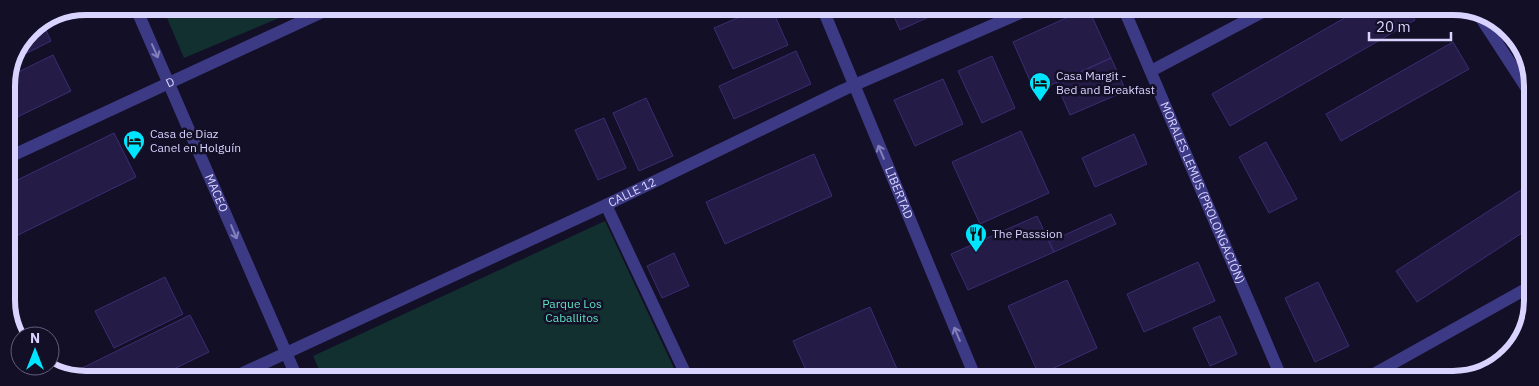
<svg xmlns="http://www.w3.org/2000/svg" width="1539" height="386" viewBox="0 0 1539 386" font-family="'IBM Plex Sans',sans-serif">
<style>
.green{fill:#12302f}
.building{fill:#241b47;stroke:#3b2d73}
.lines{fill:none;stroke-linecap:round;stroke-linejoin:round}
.service{stroke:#3d3a85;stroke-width:12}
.minor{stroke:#3d3a85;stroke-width:12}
.tertiary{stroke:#3d3a85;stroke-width:12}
.oneway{stroke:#837fbc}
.labels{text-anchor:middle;stroke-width:5;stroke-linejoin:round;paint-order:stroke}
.poi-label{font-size:12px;fill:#d9d4ff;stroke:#130f26;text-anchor:start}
.street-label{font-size:12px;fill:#d9d4ff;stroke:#130f26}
.park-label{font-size:12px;fill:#5fe0c0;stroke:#130f26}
.rim{fill:none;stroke:#d9d4ff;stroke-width:6}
</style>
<rect width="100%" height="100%" fill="#130f26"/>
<path class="green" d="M162,6L305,7L184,58Z
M605,221L679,379L323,378L313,356Z"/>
<path class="building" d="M763,7H771L788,45L733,69L714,28Z
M890,7H951L900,30Z
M1088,8L1111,58L1035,92L1013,42Z
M1362,8H1408L1415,20L1230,126L1212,94Z
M43,24L51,41L17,58L30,29Z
M1453,42L1469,69L1341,141L1326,114Z
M796,51L811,84L734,119L719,86Z
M53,55L71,91L7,122L6,81L8,77Z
M992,56L1015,108L982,123L958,71Z
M1111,58L1126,91L1070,115L1056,83Z
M943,79L963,124L915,146L894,100Z
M646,98L673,156L639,171L613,113Z
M604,118L626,168L598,180L575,130Z
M1021,131L1049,193L980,224L952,162Z
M114,133L136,177L12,238L7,229V185Z
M1134,134L1147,164L1095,187L1082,158Z
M1266,142L1297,199L1269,213L1239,157Z
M814,154L832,196L725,244L706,202Z
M1521,190L1531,205V227L1417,302L1396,271Z
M1111,214L1116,224L1054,252L1049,242Z
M1037,216L1054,252L968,290L951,254Z
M674,253L689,286L662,298L647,266Z
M1198,262L1215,301L1144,332L1127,294Z
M165,277L183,314L114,348L95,311Z
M1067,280L1097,348L1039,375L1008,306Z
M1318,282L1349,346L1315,362L1285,298Z
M870,307L897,369L874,379H810L793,341Z
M190,315L209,352L155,378H70L66,376Z
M1220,316L1237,354L1210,366L1193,328Z"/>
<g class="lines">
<path class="service" d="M606,205L688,379"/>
<g class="minor">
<path id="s1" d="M1123,7L1282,379"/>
<path d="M1477,12L1531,95"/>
<path d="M1151,71L1270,8"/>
<path id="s2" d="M7,158L333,7"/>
<path id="s3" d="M232,378L606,205L843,90L1034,7"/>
<path d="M1365,379L1531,286"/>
</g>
<g class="tertiary">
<path id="s4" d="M135,6L297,378"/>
<path id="s5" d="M822,7L976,379"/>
</g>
</g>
<defs><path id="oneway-shaft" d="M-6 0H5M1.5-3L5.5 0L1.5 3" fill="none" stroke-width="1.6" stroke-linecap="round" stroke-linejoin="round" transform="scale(1.25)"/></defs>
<g class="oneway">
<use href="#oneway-shaft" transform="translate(155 51) rotate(66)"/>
<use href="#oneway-shaft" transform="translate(881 152) rotate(-113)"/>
<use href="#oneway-shaft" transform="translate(234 232) rotate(67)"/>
<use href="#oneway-shaft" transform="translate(957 334) rotate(-113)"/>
</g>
<defs>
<g id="hotel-pin" transform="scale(1.125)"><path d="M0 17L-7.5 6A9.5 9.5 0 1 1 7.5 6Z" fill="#00e5ff" stroke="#130f26"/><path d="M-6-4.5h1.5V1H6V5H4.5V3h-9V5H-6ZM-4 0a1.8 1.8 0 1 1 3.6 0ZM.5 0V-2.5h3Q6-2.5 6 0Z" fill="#111"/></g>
<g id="restaurant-pin" transform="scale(1.125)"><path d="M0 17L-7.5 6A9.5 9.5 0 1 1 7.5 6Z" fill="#00e5ff" stroke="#130f26"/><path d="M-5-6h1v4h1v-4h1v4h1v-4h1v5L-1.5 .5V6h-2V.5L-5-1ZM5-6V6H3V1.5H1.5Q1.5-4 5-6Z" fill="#111"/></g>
</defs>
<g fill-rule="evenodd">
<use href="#hotel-pin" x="1040" y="83"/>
<use href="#hotel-pin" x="134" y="141"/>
<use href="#restaurant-pin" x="976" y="234"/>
</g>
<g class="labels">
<g class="poi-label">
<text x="1056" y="80">Casa Margit -<tspan x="1056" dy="14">Bed and Breakfast</tspan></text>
<text x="150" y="138">Casa de Diaz<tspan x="150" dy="14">Canel en Holguín</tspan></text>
<text x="992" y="238">The Passsion</text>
</g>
<g class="street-label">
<text dy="4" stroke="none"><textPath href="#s2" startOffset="180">D</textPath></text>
<text dy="4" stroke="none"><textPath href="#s4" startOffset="204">MACEO</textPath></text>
<text dy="4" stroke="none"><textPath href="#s3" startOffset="441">CALLE 12</textPath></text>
<text dy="4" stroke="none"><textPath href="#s5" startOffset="201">LIBERTAD</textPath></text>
<text dy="4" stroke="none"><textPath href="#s1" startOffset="202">MORALES LEMUS (PROLONGACIÓN)</textPath></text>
</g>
<g class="park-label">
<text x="572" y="308">Parque Los<tspan x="572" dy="14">Caballitos</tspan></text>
</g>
</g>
<path d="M0 0H1539V386H0ZM86 15H1453A71 71 0 0 1 1524 86V300A71 71 0 0 1 1453 371H86A71 71 0 0 1 15 300V86A71 71 0 0 1 86 15Z" fill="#130f26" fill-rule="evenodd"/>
<path class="rim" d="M86 15H1453A71 71 0 0 1 1524 86V300A71 71 0 0 1 1453 371H86A71 71 0 0 1 15 300V86A71 71 0 0 1 86 15Z"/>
<g transform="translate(35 351)"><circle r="24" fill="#130f26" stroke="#625e7d"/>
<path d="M0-4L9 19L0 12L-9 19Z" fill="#00e5ff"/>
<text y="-8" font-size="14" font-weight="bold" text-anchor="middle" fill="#d9d4ff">N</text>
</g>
<path d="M1369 32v8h82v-8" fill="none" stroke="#d9d4ff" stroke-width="2.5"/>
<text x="1376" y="32" font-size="15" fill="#d9d4ff" stroke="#130f26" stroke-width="4" paint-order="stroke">20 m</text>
</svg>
